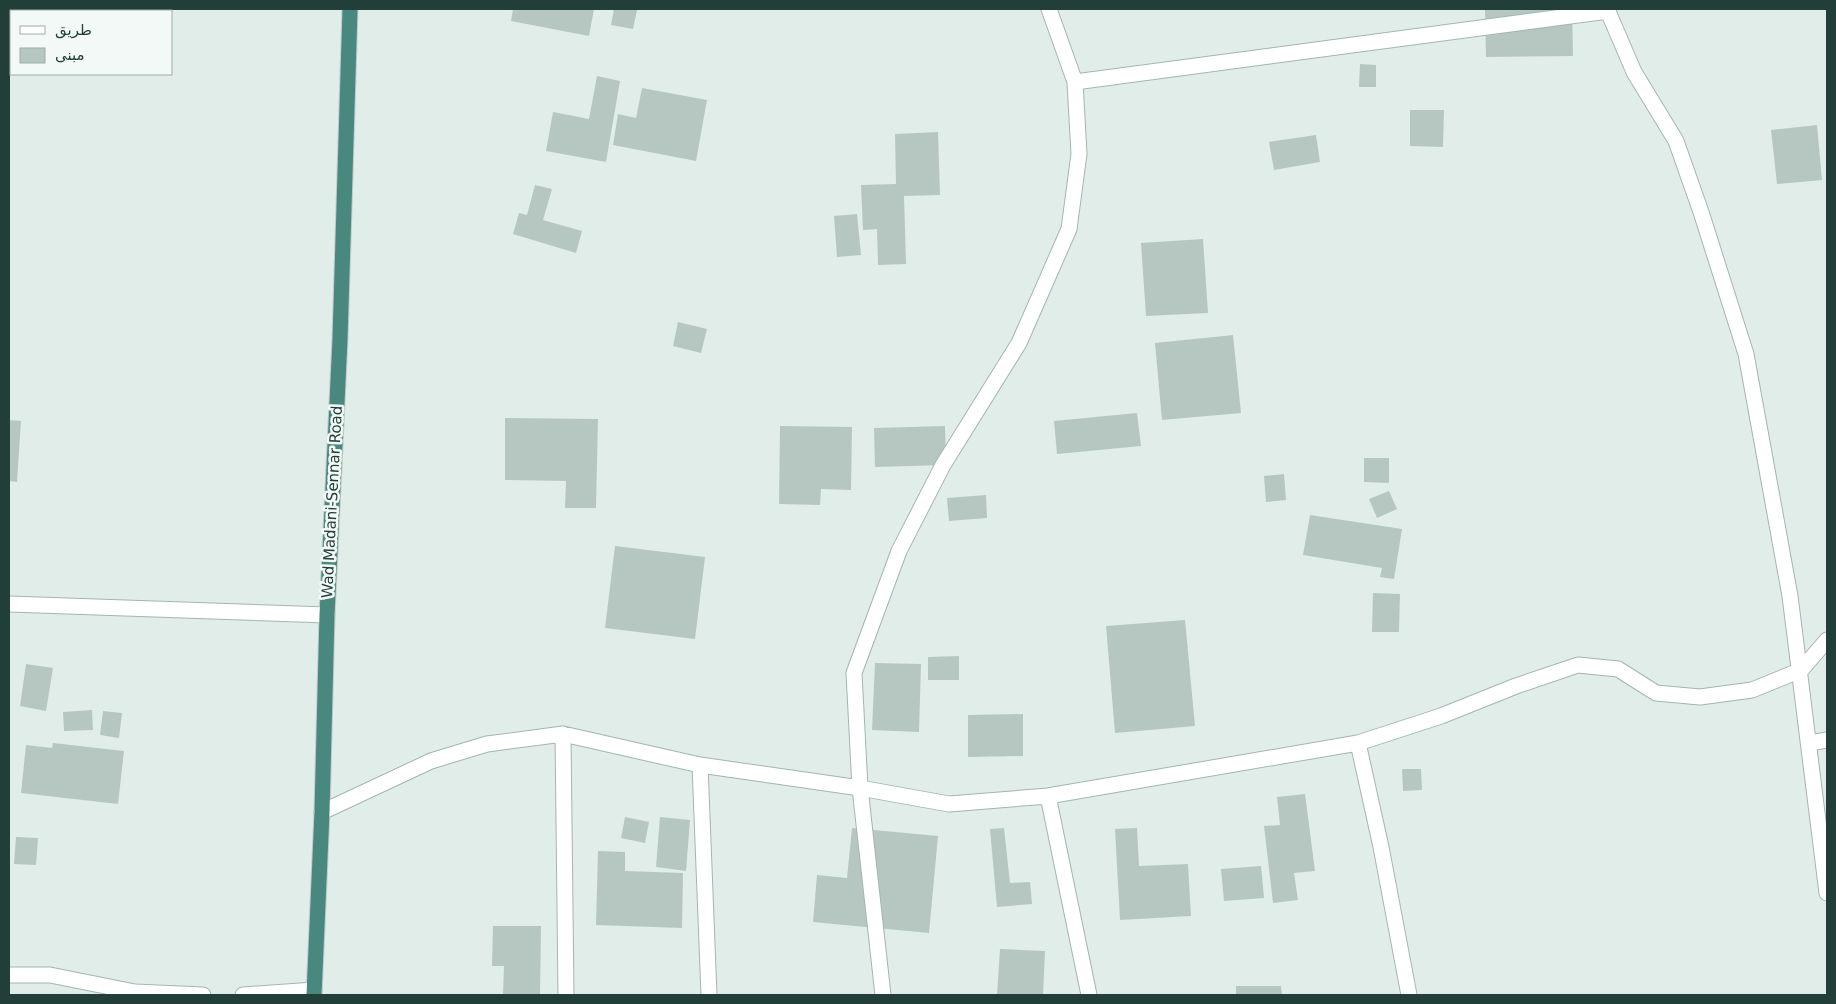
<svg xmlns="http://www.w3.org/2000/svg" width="1836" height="1004" viewBox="0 0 1836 1004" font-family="'DejaVu Sans','Noto Naskh Arabic',sans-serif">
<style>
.building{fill:#b6c7c2}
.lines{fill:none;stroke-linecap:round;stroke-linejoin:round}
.minor-casing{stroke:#a4b5b1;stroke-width:17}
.trunk-casing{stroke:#c1c9c8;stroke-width:17}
.minor{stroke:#fff;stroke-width:15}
.trunk{stroke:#48887e;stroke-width:15}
.labels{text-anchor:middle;stroke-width:5;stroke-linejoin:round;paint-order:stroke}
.street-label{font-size:15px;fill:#213e39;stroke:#f2f9f6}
</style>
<rect width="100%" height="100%" fill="#e1ede9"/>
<path class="building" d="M513,9H594L589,36L511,21Z
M614,9L637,10L633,29L611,25Z
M1485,9H1572L1573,56L1486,57Z
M1360,64L1376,65V87H1359Z
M597,76L620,81L606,162L546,151L553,112L589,119Z
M642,88L707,100L696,161L613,145L618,114L636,118Z
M1410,110H1444L1443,147L1410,146Z
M1817,125L1822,180L1777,184L1771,130Z
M938,132L940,195L904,196L906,264L878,265L877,229L863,230L861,185L896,184L895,134Z
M1316,135L1320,162L1274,170L1269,142Z
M535,185L552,189L543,220L582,231L576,253L513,234L519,213L527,215Z
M857,214L861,255L837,257L834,216Z
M1203,239L1208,313L1146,316L1141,243Z
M678,322L707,329L701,353L673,346Z
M1233,335L1241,413L1162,420L1155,343Z
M1137,413L1141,446L1057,454L1054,421Z
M505,418L598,419L596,508H565L566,481L505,480Z
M9,420L21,421L17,482L9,481Z
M780,426L852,427L851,490L821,489L820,505L779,504Z
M945,426L946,465L875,467L874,428Z
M1364,458H1389V483L1364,482Z
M1284,474L1286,500L1266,502L1264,476Z
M1389,491L1397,509L1377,518L1369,499Z
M986,495L987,518L949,521L947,498Z
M1310,515L1402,529L1394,579L1380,577L1382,568L1303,555Z
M615,546L705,557L695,639L605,628Z
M1373,593L1400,594L1399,632H1372Z
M1185,620L1195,726L1115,733L1106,626Z
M959,656V680H928V657Z
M875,663L921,664L919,732L872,730Z
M26,664L53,668L46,711L20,706Z
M92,710L93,730L64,731L63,712Z
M103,711L122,713L119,738L100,735Z
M1023,714V756L968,757V715Z
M53,743L124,751L118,804L21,793L26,745L52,748Z
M1402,769H1421L1422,790L1403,791Z
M1305,794L1315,871L1294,873L1298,900L1273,903L1264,826L1280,825L1277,797Z
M625,817L649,822L645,843L621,838Z
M660,817L690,820L686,871L656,867Z
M852,828L938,836L929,933L813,922L817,875L847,878Z
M1004,828L1010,883L1030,882L1032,904L997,907L990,829Z
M1137,828L1139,866L1188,864L1191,916L1120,920L1115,829Z
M16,837L38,838L36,865L14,864Z
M598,851L625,852V871L683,873L682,928L596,925Z
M1261,866L1264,898L1224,901L1221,869Z
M493,926H541L540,995H503L504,966H492Z
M1000,949L1045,951L1043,995H997Z
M1236,986H1281L1282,995H1236Z"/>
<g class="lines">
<g class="minor-casing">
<path id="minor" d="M1607,9L1634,72L1676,141L1701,212L1746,354L1790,596L1827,893
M1075,82L1608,11
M9,604L327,615
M563,734L566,995
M1358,743L1381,847L1409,995
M1809,743L1827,740
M700,765L709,995
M1048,796L1089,995
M322,812L431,761L487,744L563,734L700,765L860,788L949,804L1048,796L1358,743L1441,716L1516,686L1578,665L1618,669L1656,693L1700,697L1752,690L1801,670L1827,640
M9,975H50L135,992L203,995
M243,995L314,990
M883,995L860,788L854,673L899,551L943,465L1019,343L1069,229L1079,154L1075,82L1049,9"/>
</g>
<g class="trunk-casing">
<path id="trunk" d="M314,995L322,812L327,615L340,339L350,9"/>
</g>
<use href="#minor" class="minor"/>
<use href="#trunk" class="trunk"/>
</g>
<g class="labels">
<g class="street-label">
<text transform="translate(332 502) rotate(-87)" y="5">Wad Madani-Sennar Road</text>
</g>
</g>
<rect width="1836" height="1004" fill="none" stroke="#213e39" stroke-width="20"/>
<rect x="10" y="10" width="162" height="65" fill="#f2f9f6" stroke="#9eaeaa"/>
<rect x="20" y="26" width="25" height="8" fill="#ffffff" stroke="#9eaeaa"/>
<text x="55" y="35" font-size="15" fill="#213e39">طريق</text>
<rect x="20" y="48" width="25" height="15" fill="#b6c7c2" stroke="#9eaeaa"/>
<text x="55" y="60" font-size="15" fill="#213e39">مبنى</text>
</svg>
